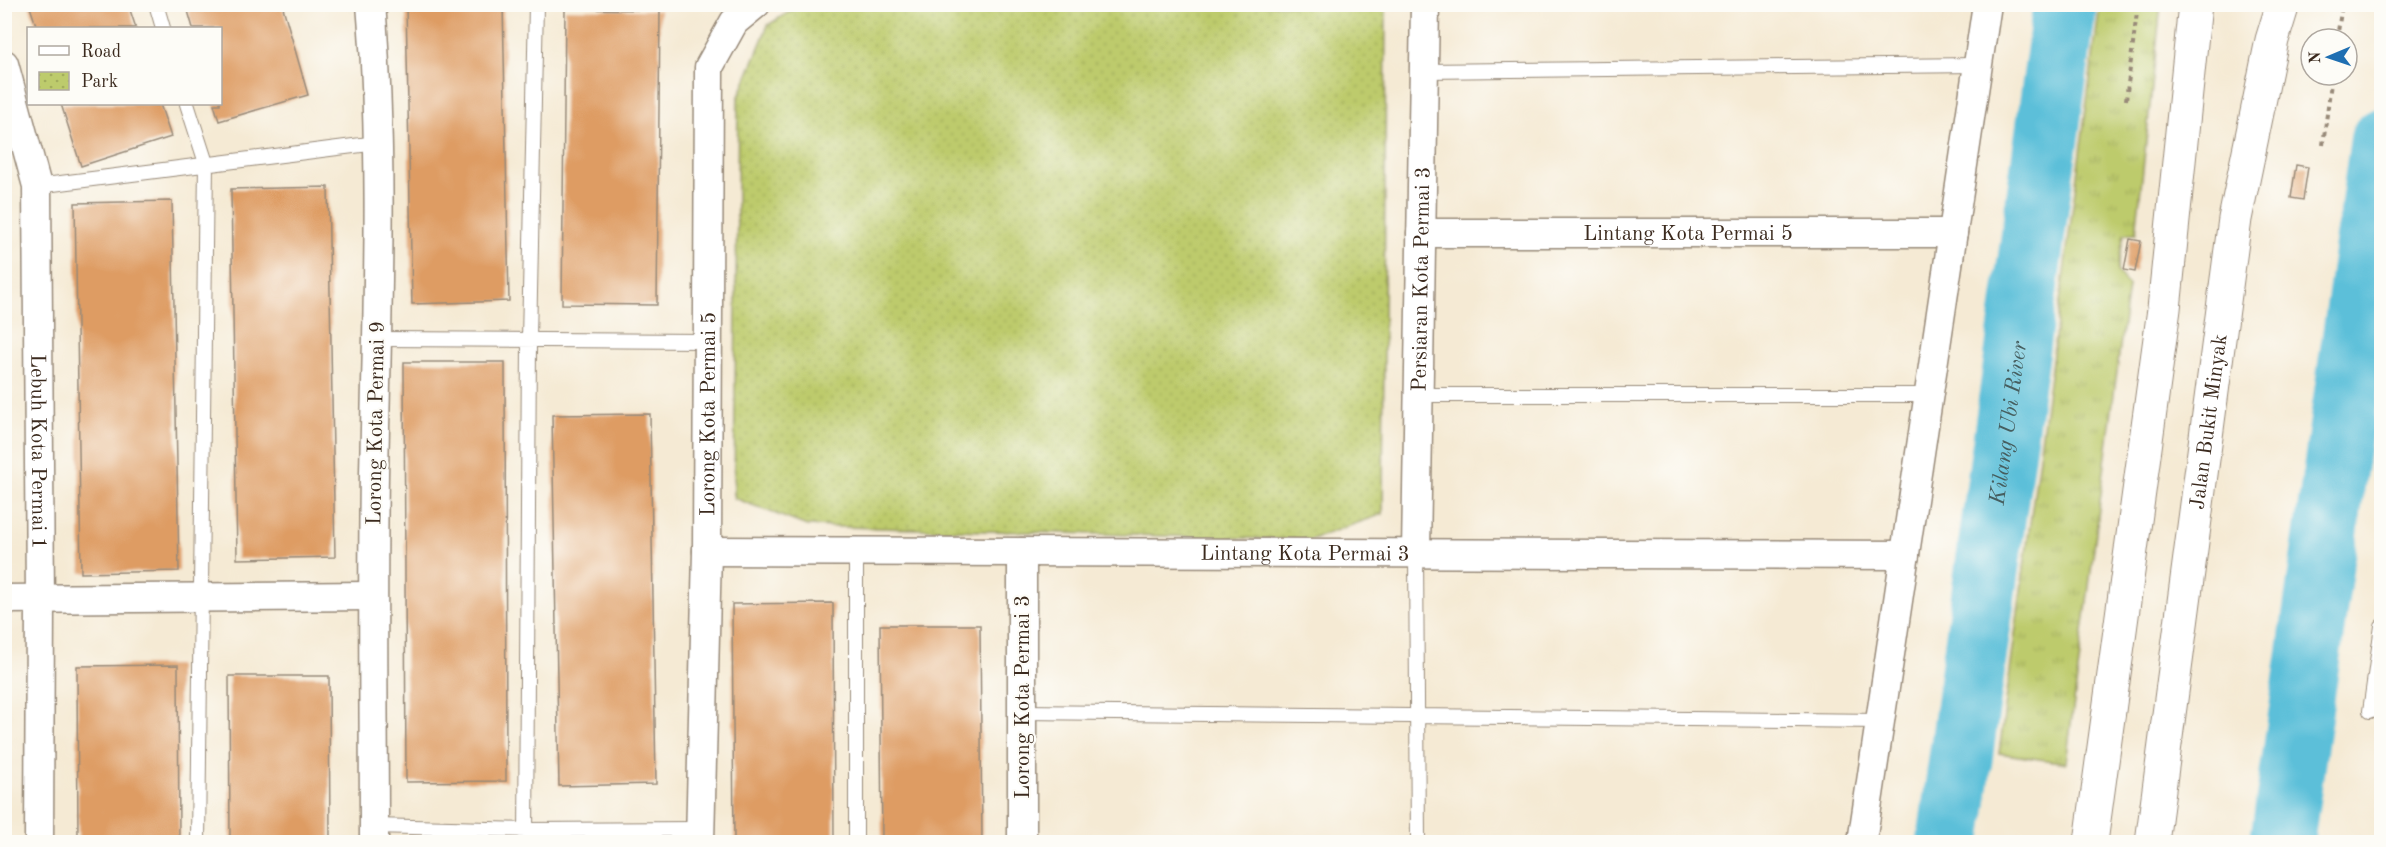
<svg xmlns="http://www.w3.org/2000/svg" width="2386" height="847" viewBox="0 0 2386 847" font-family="'Old Standard TT',serif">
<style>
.grass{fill:url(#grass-tufts);stroke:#7c7a45;stroke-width:1.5}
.park{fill:url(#park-dots);stroke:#7c7a45;stroke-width:1.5}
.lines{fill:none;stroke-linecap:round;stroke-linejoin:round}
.river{stroke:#5bbfd9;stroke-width:64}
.building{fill:#de9c63}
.service-casing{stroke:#988a79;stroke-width:16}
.minor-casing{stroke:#988a79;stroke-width:31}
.secondary-casing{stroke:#988a79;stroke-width:35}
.path{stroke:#988a79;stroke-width:4;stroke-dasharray:4.5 4.5;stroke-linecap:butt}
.service{stroke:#fff;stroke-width:14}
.minor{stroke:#fff;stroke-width:28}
.secondary{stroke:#fff;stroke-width:33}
.labels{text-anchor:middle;stroke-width:4.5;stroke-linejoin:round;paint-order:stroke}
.street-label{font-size:21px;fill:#3b2a1e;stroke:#fdfcf7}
.water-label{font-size:22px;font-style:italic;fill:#465e5f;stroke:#fdfcf7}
</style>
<defs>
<pattern id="grass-tufts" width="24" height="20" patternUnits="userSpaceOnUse" patternTransform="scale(1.5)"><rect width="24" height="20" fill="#bdcb6c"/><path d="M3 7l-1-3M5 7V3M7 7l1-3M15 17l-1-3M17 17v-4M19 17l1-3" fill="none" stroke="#a3ae5d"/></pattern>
<pattern id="park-dots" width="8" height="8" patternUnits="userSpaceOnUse" patternTransform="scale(1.5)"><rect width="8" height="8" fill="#bdcb6c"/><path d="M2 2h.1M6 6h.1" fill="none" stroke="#a3ae5d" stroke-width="1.8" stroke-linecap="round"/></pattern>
</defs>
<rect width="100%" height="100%" fill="#fdfcf7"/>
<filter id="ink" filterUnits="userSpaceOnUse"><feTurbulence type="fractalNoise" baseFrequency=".0167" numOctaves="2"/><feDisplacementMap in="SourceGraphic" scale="12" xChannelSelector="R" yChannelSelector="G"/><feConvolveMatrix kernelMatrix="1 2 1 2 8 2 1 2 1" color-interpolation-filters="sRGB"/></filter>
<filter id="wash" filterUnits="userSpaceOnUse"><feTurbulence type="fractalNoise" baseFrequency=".008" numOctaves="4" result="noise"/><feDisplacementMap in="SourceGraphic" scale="24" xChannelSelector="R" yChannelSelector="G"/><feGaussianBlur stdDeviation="1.35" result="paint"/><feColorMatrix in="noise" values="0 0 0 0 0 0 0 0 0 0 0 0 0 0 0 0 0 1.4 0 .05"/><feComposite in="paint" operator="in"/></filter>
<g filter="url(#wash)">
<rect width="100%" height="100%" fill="#f5ead4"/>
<path class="grass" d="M2100,5H2161L2136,233L2124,234L2117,271L2128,286L2066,763L1999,753Z"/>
<path class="park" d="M802,4L1386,5L1383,514L1309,540L807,526L734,498L738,99L768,25Z"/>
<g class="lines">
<g class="river">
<path id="s1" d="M1949,842L2065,4"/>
<path d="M2282,842L2382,140"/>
</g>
</g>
<g id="blocks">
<path class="building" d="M29,4H128L136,28H37Z
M186,4H282L308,95L219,121L214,104H220V28H193Z
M406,4H503L509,301L412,304Z
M565,9L660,10L657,305L562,304Z
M61,104H160L171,137L81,166Z
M2296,165L2308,167L2303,200L2291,198Z
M328,187L335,557L237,559L231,189Z
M172,201L179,571L81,573L75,203Z
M2130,239L2141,241L2135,272L2124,270Z
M404,362H505L506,781L406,782Z
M650,414L656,784L559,786L552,415Z
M833,603L834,842H734L732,604Z
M880,625H980L982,842H882Z
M178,665L179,842H78L77,666Z
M229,676H329L330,842H230Z"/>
</g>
</g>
<g filter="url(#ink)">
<use href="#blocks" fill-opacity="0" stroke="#988a79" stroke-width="1.5"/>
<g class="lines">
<g class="service-casing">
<path id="service" d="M156,4L163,28
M1424,71L1978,65
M187,104L206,163L198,842
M37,186L377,143
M377,339L706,341
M1419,395H1929
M1416,552L1418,842
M2370,711L2382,626
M1022,712L1880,721
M374,826L526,830L700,829
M526,842L529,340L536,4
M856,842V552"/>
</g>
<g class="minor-casing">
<g id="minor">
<path d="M371,4C384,161 377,319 374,475C372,598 374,720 374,842"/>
<path id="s2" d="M4,64L37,186L40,600L39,842"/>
<path id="s3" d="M1421,233H1953"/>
<path id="s4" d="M707,551L1905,555"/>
<path d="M1022,552V842"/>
<path id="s5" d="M1416,552L1425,4"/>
<path d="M4,599L372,596"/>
<path id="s6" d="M700,842L707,551L709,67L734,22L756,4"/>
<path d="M1862,842L1987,4"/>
</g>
</g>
<g class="secondary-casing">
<g id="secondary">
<path d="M2091,842L2164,309L2195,4"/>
<path id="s7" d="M2152,842L2235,219L2272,40L2283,4"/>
</g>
</g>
<path class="path" d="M2337,39L2342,4
M2126,100L2138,4
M2323,145L2332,75"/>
<use href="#service" class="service"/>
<use href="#minor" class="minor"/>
<use href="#secondary" class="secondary"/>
</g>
</g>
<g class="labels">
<g class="street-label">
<text dy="7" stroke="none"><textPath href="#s3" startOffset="267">Lintang Kota Permai 5</textPath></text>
<text dy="7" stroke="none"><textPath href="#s5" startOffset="273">Persiaran Kota Permai 3</textPath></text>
<text dy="7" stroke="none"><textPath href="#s6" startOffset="428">Lorong Kota Permai 5</textPath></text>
<text dy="7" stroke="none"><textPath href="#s7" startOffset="424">Jalan Bukit Minyak</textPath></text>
<text transform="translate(375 423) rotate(-89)" y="7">Lorong Kota Permai 9</text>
<text dy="7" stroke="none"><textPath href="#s2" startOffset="392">Lebuh Kota Permai 1</textPath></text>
<text dy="7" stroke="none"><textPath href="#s4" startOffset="598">Lintang Kota Permai 3</textPath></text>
<text transform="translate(1022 697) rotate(-90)" y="7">Lorong Kota Permai 3</text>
</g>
<g class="water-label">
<text dy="8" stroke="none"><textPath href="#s1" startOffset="423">Kilang Ubi River</textPath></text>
</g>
</g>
<rect width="2386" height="847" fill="none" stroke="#fdfcf7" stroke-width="24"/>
<rect x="27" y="27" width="195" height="78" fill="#fdfcf7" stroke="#afa8a0" stroke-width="1.5"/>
<rect x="39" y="46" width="30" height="9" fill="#ffffff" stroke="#afa8a0" stroke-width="1.5"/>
<text x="81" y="57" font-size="18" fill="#3b2a1e">Road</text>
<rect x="39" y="72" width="30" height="18" fill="url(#park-dots)" stroke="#afa8a0" stroke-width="1.5"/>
<text x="81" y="87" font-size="18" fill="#3b2a1e">Park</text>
<g transform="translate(2329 57) rotate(268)"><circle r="28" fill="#fdfcf7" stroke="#afa8a0" stroke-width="1.5"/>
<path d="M0-4.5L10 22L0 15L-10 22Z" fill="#1f6fb2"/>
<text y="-9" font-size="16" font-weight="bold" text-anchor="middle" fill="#3b2a1e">N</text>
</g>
</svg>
